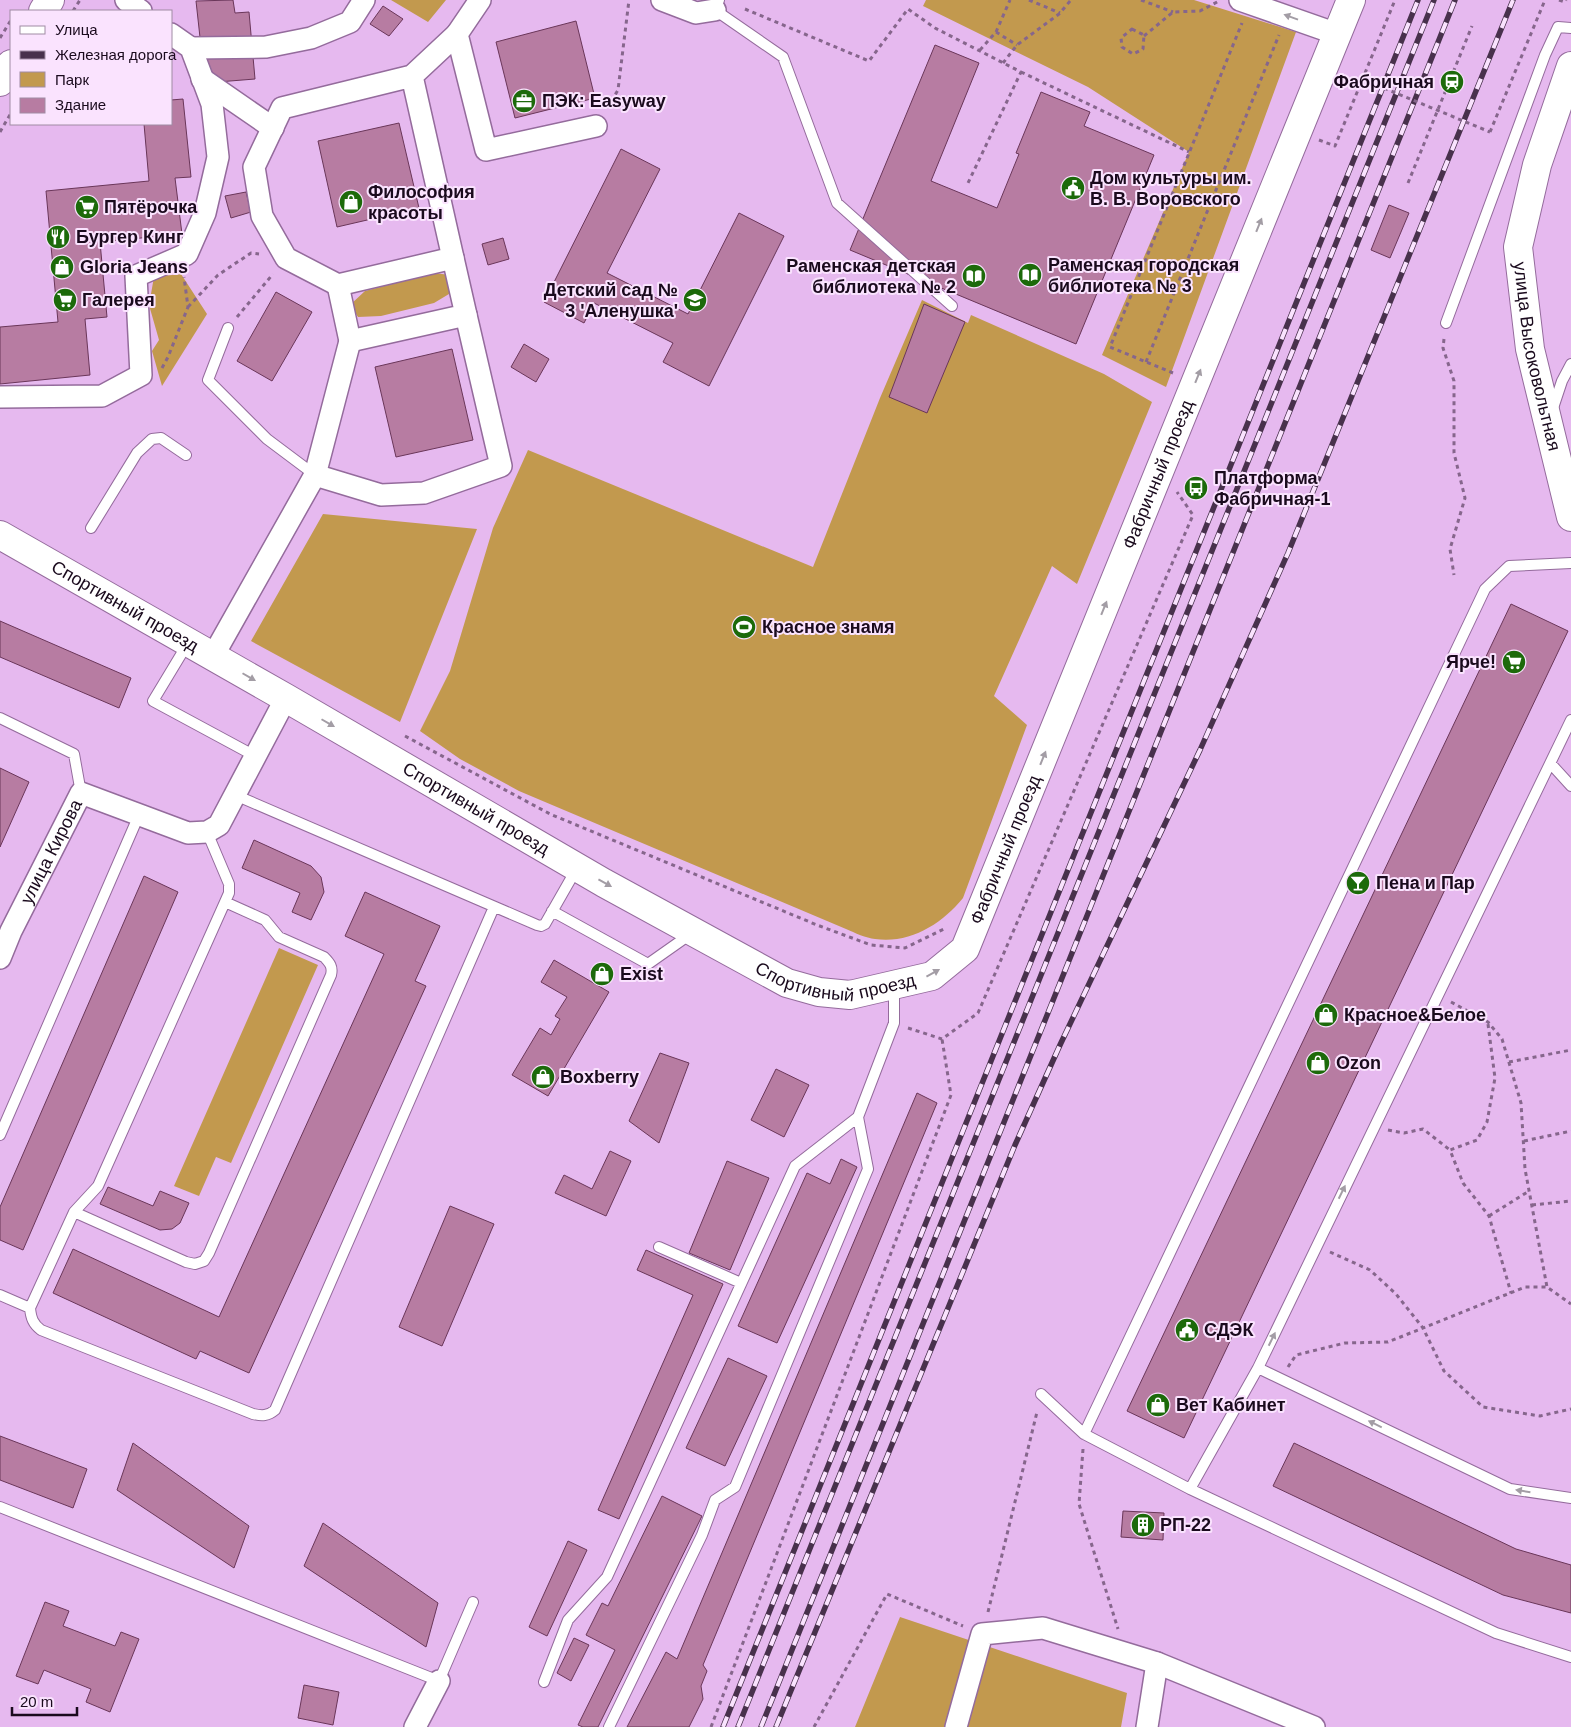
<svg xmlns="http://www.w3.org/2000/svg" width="1571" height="1727" viewBox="0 0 1571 1727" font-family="Arial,sans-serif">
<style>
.green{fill:#c2994e}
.building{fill:#b77ca2;stroke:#6a3659}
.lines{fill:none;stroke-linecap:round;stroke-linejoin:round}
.lane-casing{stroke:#946b9c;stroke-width:12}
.street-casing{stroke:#946b9c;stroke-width:24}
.secondary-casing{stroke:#946b9c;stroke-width:30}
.path{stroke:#86668c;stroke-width:3;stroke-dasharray:4 4;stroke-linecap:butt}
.lane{stroke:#fff;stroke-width:10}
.street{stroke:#fff;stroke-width:21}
.secondary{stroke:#fff;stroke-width:28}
.rail-casing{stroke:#48314c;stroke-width:5.5}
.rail{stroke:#fae3fe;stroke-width:4;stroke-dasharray:11;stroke-linecap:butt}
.path-bridge{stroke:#86668c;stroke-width:3;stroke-dasharray:4 4;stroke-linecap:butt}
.oneway{fill:#a39da5}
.labels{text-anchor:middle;stroke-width:4;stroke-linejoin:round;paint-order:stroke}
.poi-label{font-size:18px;font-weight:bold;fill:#1a0a1d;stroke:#fae3fe;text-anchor:start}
.street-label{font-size:18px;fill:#1a0a1d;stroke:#fae3fe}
</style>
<rect width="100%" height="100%" fill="#e6b9ef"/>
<path class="green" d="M391,0H446L428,22Z
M926,0H1194L1296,32L1166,387L1102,355L1189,152L1088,87L923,6Z
M434,273L450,275L454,291L434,303L381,316L358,317L350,305L365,291Z
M181,274L207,314L162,386L152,351L159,340L149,305L154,277Z
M922,300L968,323L971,315L1104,374L1152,402L1077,584L1052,566L994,696L1027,725L963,898C942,924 910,944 875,939C866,938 855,933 846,929L519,791L460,759L420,731L450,671L493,528L528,450L813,567L880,398Z
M323,514L477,529L400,722L251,641Z
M279,948L318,965L231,1163L216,1157L199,1196L174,1186Z
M900,1617L1127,1693L1121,1727H855Z"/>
<path class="building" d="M233,0L235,13L249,12L255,79L205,83L196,1Z
M383,6L403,19L389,36L370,24Z
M576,21L595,98L515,118L496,42Z
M935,45L979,63L931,181L997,208L1019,154L1016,153L1041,92L1090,112L1084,126L1154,155L1076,344L850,250Z
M183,99L191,177L175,178L182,234L100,242L107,317L85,319L90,375L0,384V327L58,322L46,191L149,181L144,124H171V100Z
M399,123L419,208L337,227L318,141Z
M621,149L660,169L607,273L688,314L739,213L784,236L709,386L663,362L673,343L594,303L584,323L544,302Z
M246,192L251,212L231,218L225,196Z
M1389,205L1409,213L1390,258L1371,250Z
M503,238L509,259L488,265L482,244Z
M276,292L312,312L272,381L237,361Z
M924,304L965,322L927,413L889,397Z
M524,344L549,359L536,382L511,367Z
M452,349L473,440L396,457L375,367Z
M1511,604L1568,631L1184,1438L1127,1411Z
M0,621L131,678L119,708L0,657Z
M0,768L29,782L0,847Z
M254,840L311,866L321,877L324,892L311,920L292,912L300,893L242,868Z
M144,876L178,892L23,1250L0,1240V1207Z
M365,892L440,926L415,981L426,986L249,1373L200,1351L196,1359L53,1293L73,1249L219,1317L384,954L345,936Z
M554,960L609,992L548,1096L512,1075L540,1028L551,1035L560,1019L555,1016L567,997L541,982Z
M660,1053L689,1063L659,1143L629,1121Z
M776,1069L809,1085L784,1137L751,1120Z
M917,1093L937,1103L703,1665L707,1671L701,1686L703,1699L689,1727H627L666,1652L677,1659Z
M610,1151L631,1161L606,1216L555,1193L564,1175L592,1189Z
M841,1159L857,1167L777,1343L738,1326L807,1173L830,1184Z
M727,1161L769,1178L730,1270L689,1253Z
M108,1187L153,1206L160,1191L189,1203L180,1223L172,1229L160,1230L100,1204Z
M450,1206L494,1224L442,1346L399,1327Z
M646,1250L723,1284L619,1519L598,1510L693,1295L637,1270Z
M728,1358L767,1376L725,1466L686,1448Z
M0,1436L87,1469L73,1508L0,1480Z
M133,1443L249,1526L234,1568L117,1490Z
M1294,1443L1516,1549L1571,1565V1613L1503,1595L1273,1486Z
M662,1496L702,1516L598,1727H583L578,1725L615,1650L586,1635L602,1603L608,1606Z
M1123,1511L1164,1513L1163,1540L1121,1537Z
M323,1523L438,1603L426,1647L304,1566Z
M568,1541L587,1550L547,1636L529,1627Z
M45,1602L69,1611L63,1626L115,1646L121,1632L139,1639L110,1712L86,1702L91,1689L44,1670L38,1684L16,1676Z
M574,1638L589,1645L571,1681L557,1673Z
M304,1685L339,1692L333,1725L298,1718Z"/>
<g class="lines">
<g class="lane-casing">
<path id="lane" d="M719,0L715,10L783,57L837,203L952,306
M1446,323L1545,55L1558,27L1571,28
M228,328L208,380L267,439L315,475
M1552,411L1562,381L1571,364
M91,528L137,453L152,439L161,438L186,455
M188,643L153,701L255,756
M0,718L74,754L81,793
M1571,720L1258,1368L1510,1489L1571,1498
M1551,764L1571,786
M235,795L537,925L541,926L545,924L577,868
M207,832L229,884V893L225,902L265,920L279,937L324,957C330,963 333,967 331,975L209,1253L204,1261L195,1264L186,1262L74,1212L30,1308C31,1318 33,1324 41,1330L253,1414C262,1416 268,1416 275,1410L494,907
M552,911L648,964L692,933
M0,1135L139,815
M74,1212L98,1186L225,902
M659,1247L741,1283
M0,1295L30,1308
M1258,1368L1190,1489L1496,1633L1571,1657
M1041,1394L1084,1434
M1190,1489L1084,1434L1485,589L1509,566L1571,563
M0,1507L439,1681L473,1602
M544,1682L568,1620L607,1577L795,1166L858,1117
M609,1727L702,1535L715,1500L735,1487L868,1169L858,1117L894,1023V987"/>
</g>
<g class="street-casing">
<g id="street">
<path d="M126,0L141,11"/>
<path d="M480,0L457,34L486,150L596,126"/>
<path d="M662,0L696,13L715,10"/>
<path d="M1240,0L1337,34"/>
<path d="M191,48L266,47L311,38L350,22L364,0"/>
<path d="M412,76L453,258L338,285L286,258L262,216L254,167L282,108L412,76L457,34"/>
<path d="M202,79L273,128"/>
<path d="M338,285L350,341L466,315L453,258"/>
<path d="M350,341L315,475L381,495L424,493L501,466L466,315"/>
<path d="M0,397L102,396L141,375L136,276L187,254L205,213L218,157L212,104L191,48L171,34"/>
<path d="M213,656L315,475"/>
<path id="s1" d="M0,958L11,931L81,793L188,833L207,832L219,825L286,698"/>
<path d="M415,1727L439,1681"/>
<path d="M956,1727L982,1634L1043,1628L1157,1663L1314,1727"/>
<path d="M1147,1727L1157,1663"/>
</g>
</g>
<g class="secondary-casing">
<g id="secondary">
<path d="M43,11L50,0"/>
<path id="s2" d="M1571,66L1537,165L1518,247L1530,349L1571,517"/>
<path d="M0,82L11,64"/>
<path id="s3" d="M0,535L286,698L604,883L787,983L819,992L850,995L932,976L965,949L1351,0"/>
</g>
</g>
<path class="path" d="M1029,0L1060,13
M1141,0L1173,12
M1559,0L1565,2L1566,0
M745,9L869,61L908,9L935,28L1021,72L968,183
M73,11L80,0
M1132,29L1144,35L1143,49L1133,54L1122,47L1121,38Z
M996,32L1010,0
M1144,36L1173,12L1200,11L1219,1
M0,38L11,20
M980,50L996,32L1017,45
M1003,63L1017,45L1059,14L1071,0
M1021,72L1189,152
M607,108L618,90L629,0
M0,132L11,113
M1490,132L1545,0
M1319,140L1335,146L1395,0
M1408,183L1472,26
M188,307L218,275L251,253L259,254
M237,317L273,274
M1444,339L1443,348L1454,381V453L1465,498L1450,549L1454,575
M1146,362L1279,35
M162,368L168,357L188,307L184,277
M1173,373L1110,347L1242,23
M405,736L550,814L817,925L871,945L905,948L946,928
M1451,1002L1488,1022L1502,1039L1521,1103L1525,1169L1547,1287
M1488,1024L1495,1078L1487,1122L1477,1140L1450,1150L1463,1183L1489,1216L1511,1293
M908,1028L942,1039L978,1013L1193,515L1177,492
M1509,1062L1571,1050
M1388,1130L1404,1133L1423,1129L1450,1150
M1524,1141L1571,1131
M1532,1205L1571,1201
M1489,1216L1529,1191
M1330,1252L1370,1270L1396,1294L1423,1328L1444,1371L1483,1407L1540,1416L1571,1409
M1288,1367L1296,1355L1345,1343L1388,1342L1525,1287H1547L1571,1304
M1083,1449L1079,1504L1118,1629
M988,1612L1037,1412
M711,1727L951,1095L942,1039
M814,1727L887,1594L963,1626"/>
<use href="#lane" class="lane"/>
<use href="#street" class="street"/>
<use href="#secondary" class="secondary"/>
<g class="rail-casing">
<path id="rail" d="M723,1727L1418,0
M738,1727L1434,0
M761,1727L1455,0
M776,1727L1015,1145L1060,1045L1200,750L1288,553L1513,0"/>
</g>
<use href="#rail" class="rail"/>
<path class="path-bridge" d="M1362,79L1490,132"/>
</g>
<defs><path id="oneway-solid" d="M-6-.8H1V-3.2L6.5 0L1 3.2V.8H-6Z" transform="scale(1.25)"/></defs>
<g class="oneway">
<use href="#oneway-solid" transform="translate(1291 17) rotate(-160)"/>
<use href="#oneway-solid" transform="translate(1259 225) rotate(-68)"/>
<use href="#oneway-solid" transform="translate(1198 376) rotate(-68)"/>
<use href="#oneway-solid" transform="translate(1104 608) rotate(-68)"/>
<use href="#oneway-solid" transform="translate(249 677) rotate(30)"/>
<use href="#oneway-solid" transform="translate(328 723) rotate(30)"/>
<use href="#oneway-solid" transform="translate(1043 758) rotate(-68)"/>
<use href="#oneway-solid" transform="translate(605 883) rotate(29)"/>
<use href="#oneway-solid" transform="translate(933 973) rotate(-29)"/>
<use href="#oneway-solid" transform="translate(1342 1192) rotate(-64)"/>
<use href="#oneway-solid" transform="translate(1272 1339) rotate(-64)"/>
<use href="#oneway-solid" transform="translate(1375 1424) rotate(-154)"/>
<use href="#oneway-solid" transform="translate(1523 1491) rotate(-171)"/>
</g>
<defs>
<g id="station-disc" transform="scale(1.25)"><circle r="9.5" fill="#1c6a0a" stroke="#fae3fe"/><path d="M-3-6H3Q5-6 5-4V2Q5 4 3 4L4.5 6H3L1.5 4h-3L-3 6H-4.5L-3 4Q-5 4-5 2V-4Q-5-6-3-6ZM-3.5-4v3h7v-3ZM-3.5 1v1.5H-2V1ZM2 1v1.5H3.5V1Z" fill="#fff"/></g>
<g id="office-disc" transform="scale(1.25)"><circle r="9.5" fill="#1c6a0a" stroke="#fae3fe"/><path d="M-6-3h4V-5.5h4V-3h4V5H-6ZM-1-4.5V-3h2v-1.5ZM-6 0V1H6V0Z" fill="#fff"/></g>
<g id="civic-disc" transform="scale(1.25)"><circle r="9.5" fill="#1c6a0a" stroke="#fae3fe"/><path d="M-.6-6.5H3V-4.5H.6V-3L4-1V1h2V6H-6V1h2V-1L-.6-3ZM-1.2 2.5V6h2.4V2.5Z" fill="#fff"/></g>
<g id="shop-disc" transform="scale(1.25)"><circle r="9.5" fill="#1c6a0a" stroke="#fae3fe"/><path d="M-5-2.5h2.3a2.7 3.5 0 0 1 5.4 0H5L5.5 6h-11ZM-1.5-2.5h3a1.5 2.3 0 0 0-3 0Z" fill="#fff"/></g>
<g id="supermarket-disc" transform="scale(1.25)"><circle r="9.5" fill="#1c6a0a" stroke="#fae3fe"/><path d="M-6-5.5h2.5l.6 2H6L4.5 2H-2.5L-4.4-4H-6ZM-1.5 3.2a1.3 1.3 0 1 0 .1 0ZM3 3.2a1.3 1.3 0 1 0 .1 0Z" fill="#fff"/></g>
<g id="restaurant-disc" transform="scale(1.25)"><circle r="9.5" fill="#1c6a0a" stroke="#fae3fe"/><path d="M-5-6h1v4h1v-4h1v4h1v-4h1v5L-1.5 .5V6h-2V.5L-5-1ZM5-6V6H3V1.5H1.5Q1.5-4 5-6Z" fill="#fff"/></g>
<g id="library-disc" transform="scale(1.25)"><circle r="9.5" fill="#1c6a0a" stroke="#fae3fe"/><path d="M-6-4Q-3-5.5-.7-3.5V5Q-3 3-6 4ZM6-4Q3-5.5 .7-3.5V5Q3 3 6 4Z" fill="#fff"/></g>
<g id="school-disc" transform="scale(1.25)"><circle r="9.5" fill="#1c6a0a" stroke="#fae3fe"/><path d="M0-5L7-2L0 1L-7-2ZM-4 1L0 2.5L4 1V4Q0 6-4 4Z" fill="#fff"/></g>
<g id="bus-disc" transform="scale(1.25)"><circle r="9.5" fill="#1c6a0a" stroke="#fae3fe"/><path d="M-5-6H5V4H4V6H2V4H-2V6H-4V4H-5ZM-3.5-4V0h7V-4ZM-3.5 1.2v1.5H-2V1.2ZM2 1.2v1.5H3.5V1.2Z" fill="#fff"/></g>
<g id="stadium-disc" transform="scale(1.25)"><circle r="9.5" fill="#1c6a0a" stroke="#fae3fe"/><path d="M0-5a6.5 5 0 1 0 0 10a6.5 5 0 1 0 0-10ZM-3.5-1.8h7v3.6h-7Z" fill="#fff"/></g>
<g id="bar-disc" transform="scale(1.25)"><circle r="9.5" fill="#1c6a0a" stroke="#fae3fe"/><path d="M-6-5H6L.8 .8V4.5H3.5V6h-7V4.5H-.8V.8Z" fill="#fff"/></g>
<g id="building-disc" transform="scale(1.25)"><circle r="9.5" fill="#1c6a0a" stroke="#fae3fe"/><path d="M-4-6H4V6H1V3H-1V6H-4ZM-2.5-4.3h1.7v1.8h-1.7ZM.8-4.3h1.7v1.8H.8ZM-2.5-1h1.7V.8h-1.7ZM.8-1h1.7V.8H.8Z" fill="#fff"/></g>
</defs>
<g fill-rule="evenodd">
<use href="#station-disc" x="1452" y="82"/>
<use href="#office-disc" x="524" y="101"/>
<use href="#civic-disc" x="1073" y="188"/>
<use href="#shop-disc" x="351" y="202"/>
<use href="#supermarket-disc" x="87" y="207"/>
<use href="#restaurant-disc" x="58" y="237"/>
<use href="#shop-disc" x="62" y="267"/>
<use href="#library-disc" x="1030" y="275"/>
<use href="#library-disc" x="974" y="276"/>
<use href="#supermarket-disc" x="65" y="300"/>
<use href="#school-disc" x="695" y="300"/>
<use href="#bus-disc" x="1196" y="488"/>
<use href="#stadium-disc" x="744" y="627"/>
<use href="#supermarket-disc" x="1514" y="662"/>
<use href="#bar-disc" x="1358" y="883"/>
<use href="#shop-disc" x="602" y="974"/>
<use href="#shop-disc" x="1326" y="1015"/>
<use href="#shop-disc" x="1318" y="1063"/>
<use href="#shop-disc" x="543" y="1077"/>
<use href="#civic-disc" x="1187" y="1330"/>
<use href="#shop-disc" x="1158" y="1405"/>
<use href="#building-disc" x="1143" y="1525"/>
</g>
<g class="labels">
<g class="poi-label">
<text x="1434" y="88" text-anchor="end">Фабричная</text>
<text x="542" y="107">ПЭК: Easyway</text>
<text x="1090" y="184">Дом культуры им.<tspan x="1090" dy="21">В. В. Воровского</tspan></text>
<text x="368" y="198">Философия<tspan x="368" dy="21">красоты</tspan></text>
<text x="104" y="213">Пятёрочка</text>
<text x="76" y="243">Бургер Кинг</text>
<text x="1048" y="271">Раменская городская<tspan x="1048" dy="21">библиотека № 3</tspan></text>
<text x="956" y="272" text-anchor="end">Раменская детская<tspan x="956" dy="21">библиотека № 2</tspan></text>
<text x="80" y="273">Gloria Jeans</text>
<text x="678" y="296" text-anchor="end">Детский сад №<tspan x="678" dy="21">3 'Аленушка'</tspan></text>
<text x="82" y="306">Галерея</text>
<text x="1214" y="484">Платформа<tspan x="1214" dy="21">Фабричная-1</tspan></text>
<text x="762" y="633">Красное знамя</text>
<text x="1496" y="668" text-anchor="end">Ярче!</text>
<text x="1376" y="889">Пена и Пар</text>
<text x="620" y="980">Exist</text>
<text x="1344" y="1021">Красное&amp;Белое</text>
<text x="1336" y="1069">Ozon</text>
<text x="560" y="1083">Boxberry</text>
<text x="1204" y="1336">СДЭК</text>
<text x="1176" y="1411">Вет Кабинет</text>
<text x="1160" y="1531">РП-22</text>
</g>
<g class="street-label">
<text dy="6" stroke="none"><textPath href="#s2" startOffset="300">улица Высоковольтная</textPath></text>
<text dy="6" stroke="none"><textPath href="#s3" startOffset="1609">Фабричный проезд</textPath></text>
<text dy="6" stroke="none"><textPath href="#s3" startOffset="144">Спортивный проезд</textPath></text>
<text dy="6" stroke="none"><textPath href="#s3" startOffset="549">Спортивный проезд</textPath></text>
<text dy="6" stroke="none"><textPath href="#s3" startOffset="1204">Фабричный проезд</textPath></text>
<text dy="6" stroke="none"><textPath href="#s1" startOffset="118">улица Кирова</textPath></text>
<text dy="6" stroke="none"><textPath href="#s3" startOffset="954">Спортивный проезд</textPath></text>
</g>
</g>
<rect x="10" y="10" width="162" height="115" fill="#fae3fe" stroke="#a08ca4"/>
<rect x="20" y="26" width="25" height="8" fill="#ffffff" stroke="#a08ca4"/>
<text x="55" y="35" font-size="15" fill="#1a0a1d">Улица</text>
<rect x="20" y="51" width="25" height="8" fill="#48314c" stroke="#a08ca4"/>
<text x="55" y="60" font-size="15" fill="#1a0a1d">Железная дорога</text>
<rect x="20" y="72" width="25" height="15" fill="#c2994e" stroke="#a08ca4"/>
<text x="55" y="85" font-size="15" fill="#1a0a1d">Парк</text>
<rect x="20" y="98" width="25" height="15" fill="#b77ca2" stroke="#a08ca4"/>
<text x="55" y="110" font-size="15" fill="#1a0a1d">Здание</text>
<path d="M12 1707v8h65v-8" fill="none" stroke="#1a0a1d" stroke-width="2.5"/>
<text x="20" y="1707" font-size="15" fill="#1a0a1d" stroke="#fae3fe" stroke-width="4" paint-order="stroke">20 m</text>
</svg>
